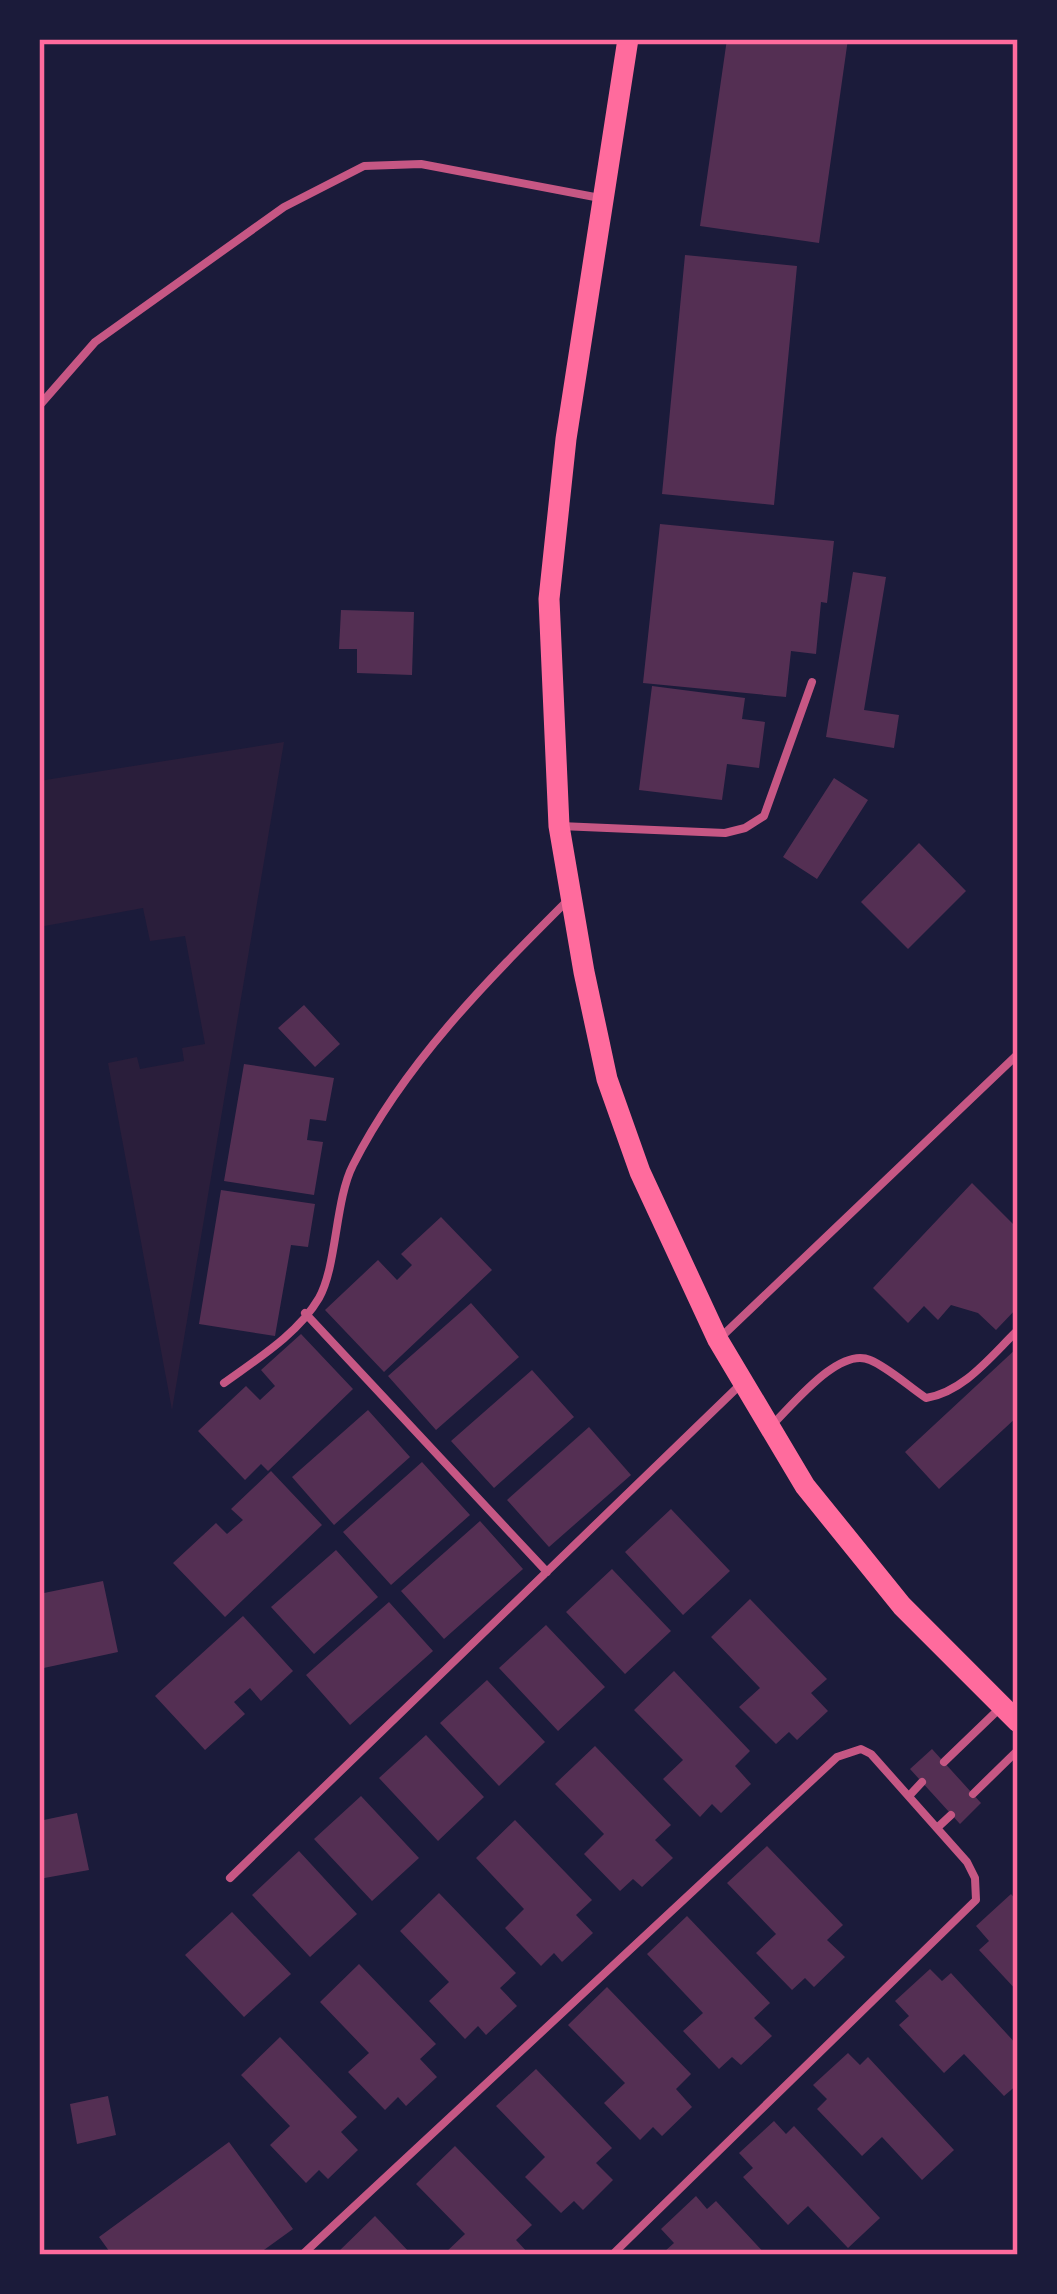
<svg xmlns="http://www.w3.org/2000/svg" width="1057" height="2294" viewBox="0 0 1057 2294" font-family="Montserrat,sans-serif">
<style>
.green{fill:#2a1e3b}
.building{fill:#542f53}
.lines{fill:none;stroke-linecap:round;stroke-linejoin:round}
.service{stroke:#c65784;stroke-width:8}
.secondary{stroke:#ff6b9d;stroke-width:21}
.neatline{fill:none;stroke:#ff6b9d;stroke-width:4.5}
</style>
<rect width="100%" height="100%" fill="#1b1b3a"/>
<path class="green" d="M284,742L172,1410L108,1063L137,1057L140,1069L184,1061L182,1048L205,1044L185,936L150,941L143,908L39,927V781Z"/>
<path class="building" d="M727,39H848L819,243L700,226Z
M685,255L797,266L774,505L662,494Z
M660,524L834,541L827,603L821,602L816,654L791,651L786,697L643,683Z
M853,572L886,577L864,710L899,715L894,748L826,737Z
M341,610L414,612L412,675L357,673V649H339Z
M652,686L745,698L742,719L765,722L759,768L727,764L722,800L639,790Z
M834,778L868,800L817,879L783,857Z
M919,843L966,891L908,949L861,902Z
M304,1005L340,1044L315,1067L278,1028Z
M244,1064L334,1078L326,1121L310,1119L307,1140L323,1142L314,1195L224,1181Z
M972,1183L1018,1229V1307L996,1330L978,1313L951,1305L938,1320L924,1306L908,1323L873,1288Z
M221,1190L315,1204L308,1247L291,1245L275,1336L199,1324Z
M441,1217L492,1270L384,1372L325,1310L378,1260L397,1280L412,1265L401,1254Z
M471,1303L519,1357L436,1430L388,1376Z
M301,1334L353,1389L268,1471L261,1464L245,1480L198,1431L246,1386L260,1400L275,1386L261,1370Z
M1018,1347V1416L939,1489L905,1452Z
M532,1370L574,1417L494,1488L451,1441Z
M368,1410L410,1457L334,1525L292,1477Z
M589,1427L631,1475L549,1547L507,1500Z
M422,1462L470,1515L391,1585L343,1532Z
M271,1471L322,1525L225,1617L173,1563L216,1523L227,1534L243,1520L231,1509Z
M671,1509L730,1571L683,1615L625,1552Z
M480,1521L523,1569L444,1639L401,1591Z
M336,1550L378,1597L314,1654L271,1607Z
M612,1569L671,1631L625,1674L566,1612Z
M103,1581L118,1652L39,1669V1594Z
M750,1599L827,1679L811,1693L828,1711L797,1740L789,1732L776,1744L739,1707L760,1688L711,1637Z
M389,1602L433,1651L350,1725L306,1675Z
M243,1616L293,1671L261,1701L250,1688L234,1702L245,1714L205,1750L155,1696Z
M546,1625L605,1687L558,1731L499,1668Z
M674,1671L750,1751L735,1766L751,1784L721,1813L712,1804L700,1817L663,1779L683,1760L634,1710Z
M487,1680L545,1742L499,1786L440,1723Z
M426,1735L484,1797L438,1841L379,1778Z
M595,1746L671,1825L655,1840L673,1858L642,1887L633,1879L620,1891L584,1854L604,1834L555,1784Z
M932,1749L981,1803L960,1824L910,1769Z
M361,1796L419,1858L372,1901L314,1839Z
M77,1813L89,1870L39,1879V1821Z
M515,1820L592,1900L576,1915L593,1933L562,1962L554,1953L541,1966L505,1928L524,1909L476,1858Z
M767,1846L843,1925L827,1940L845,1957L814,1987L805,1978L792,1990L756,1953L776,1934L727,1883Z
M299,1851L357,1914L310,1957L252,1895Z
M439,1893L516,1973L500,1988L517,2006L486,2035L478,2026L465,2039L429,2001L449,1982L400,1931Z
M1011,1894L1018,1902V1992L979,1950L989,1941L976,1926Z
M232,1912L291,1974L244,2017L185,1955Z
M687,1916L770,2003L754,2018L772,2036L741,2065L732,2057L719,2069L683,2031L703,2013L647,1954Z
M359,1964L436,2044L420,2059L437,2077L406,2106L398,2097L385,2110L348,2072L369,2053L320,2002Z
M930,1969L942,1981L951,1973L1018,2046V2084L1004,2096L964,2054L944,2073L899,2025L909,2016L895,2001Z
M607,1987L691,2074L676,2089L692,2107L662,2136L653,2127L640,2140L604,2103L625,2083L568,2025Z
M280,2037L357,2117L341,2132L358,2150L328,2179L319,2170L306,2183L270,2145L290,2126L241,2075Z
M848,2053L860,2065L868,2057L954,2150L922,2180L882,2137L862,2156L817,2109L827,2099L813,2085Z
M536,2069L612,2148L596,2163L613,2180L583,2210L574,2201L561,2213L525,2177L545,2157L496,2106Z
M108,2096L116,2135L77,2144L70,2104Z
M774,2121L786,2134L794,2126L880,2218L848,2248L808,2206L788,2225L743,2177L753,2168L739,2153Z
M229,2142L293,2229L257,2255H112L99,2237Z
M455,2146L532,2225L516,2240L530,2255H443L465,2234L416,2184Z
M696,2196L707,2209L716,2201L766,2255H667L664,2252L674,2243L661,2229Z
M375,2216L412,2255H335Z"/>
<g class="lines">
<path class="service" d="M39,406L95,342L284,207L364,166L421,164L600,198
M560,826L725,833L745,828L764,816L812,682
M305,1313L547,1572
M719,1339L1018,1054
M224,1383C257,1359 298,1334 319,1298C337,1266 335,1200 353,1165C404,1064 487,981 565,903
M771,1426C792,1406 839,1346 870,1360C889,1368 908,1386 926,1398C964,1392 991,1356 1018,1330
M944,1762L999,1709
M973,1794L1018,1750
M909,1796L922,1782
M937,1828L951,1815
M230,1878L742,1383
M302,2255L837,1757L861,1749L871,1754L967,1862L975,1878L976,1900L612,2255"/>
<path class="secondary" d="M628,39L566,439L549,599L559,826L584,972L607,1079L640,1172L718,1340L805,1486L902,1606L1018,1722"/>
</g>
<rect width="1057" height="2294" fill="none" stroke="#1b1b3a" stroke-width="84"/>
<rect x="42" y="42" width="973" height="2210" class="neatline"/>
</svg>
